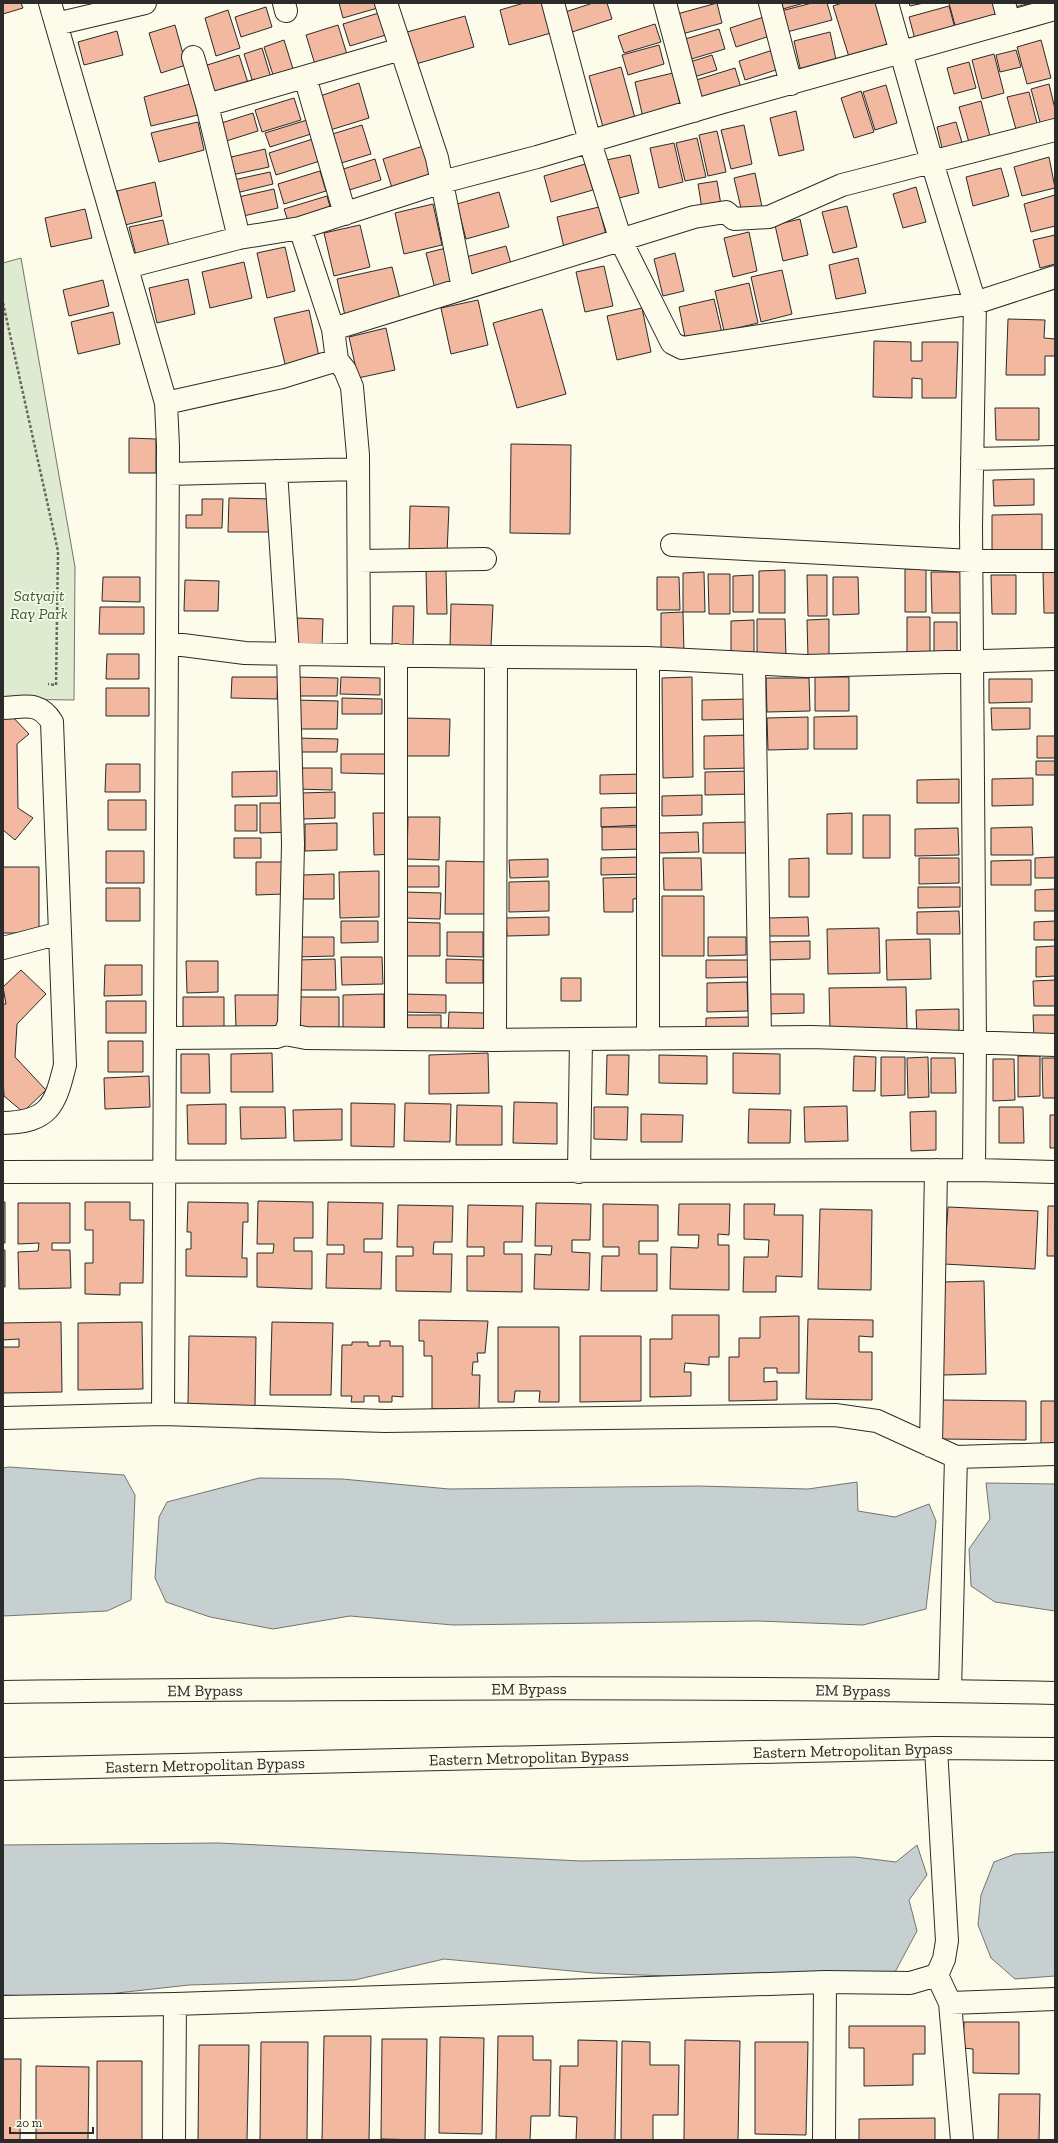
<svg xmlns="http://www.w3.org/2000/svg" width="1058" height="2143" viewBox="0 0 1058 2143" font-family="'Zilla Slab',serif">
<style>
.green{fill:#deebd1;stroke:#74746e}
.water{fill:#c7d0d0;stroke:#74746e}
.building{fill:#f2b8a0;stroke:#2b2b2b}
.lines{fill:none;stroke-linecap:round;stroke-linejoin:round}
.minor-casing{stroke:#2b2b2b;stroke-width:24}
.primary-casing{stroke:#2b2b2b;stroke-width:24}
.path{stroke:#6a6964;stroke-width:2.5;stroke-dasharray:3 2;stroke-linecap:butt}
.minor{stroke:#fdfbea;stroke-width:22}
.primary{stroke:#fdfbea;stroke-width:22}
.labels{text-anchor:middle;stroke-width:3;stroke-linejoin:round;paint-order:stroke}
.park-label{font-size:16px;font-style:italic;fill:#34623c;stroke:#fdfbea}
.street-label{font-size:16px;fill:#2b2b2b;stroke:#fdfbea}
</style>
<rect width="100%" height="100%" fill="#fdfbea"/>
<path class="green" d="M21,258L75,567L74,700L3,699V263Z"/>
<path class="water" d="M9,1467L124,1475L135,1495L131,1600L107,1611L3,1616V1468Z
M259,1478L342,1479L449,1489L698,1486L808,1489L857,1482L858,1511L895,1517L929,1504L936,1521L926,1609L863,1625L757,1621L453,1625L350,1616L273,1629L210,1617L166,1602L155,1578L159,1517L167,1502Z
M986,1483L1055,1484V1611L995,1602L971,1586L969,1549L990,1519Z
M219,1843L581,1861L855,1857L896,1862L917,1845L927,1875L909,1900L917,1931L895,1972L713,1978L593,1973L444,1959L355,1980L189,1985L81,1997L3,1995V1845Z
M1055,1852V1976L1015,1979L991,1958L978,1925L981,1895L994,1862L1015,1854Z"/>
<path class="building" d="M3,3H21L23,8L3,14Z
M339,3H380L381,7L343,18Z
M524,3H543L551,33L509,45L500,10Z
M593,3H607L612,19L569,33L562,13Z
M717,3L722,23L682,34L677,14Z
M782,3H804L783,9Z
M812,3H827L832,20L787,32L781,11Z
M842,3H878L891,44L849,57L833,6Z
M909,3H924L910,6Z
M949,3H997L1001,17L956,29Z
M1011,3H1031L1012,8Z
M949,6L956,32L916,43L909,17Z
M266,7L272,27L241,37L235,17Z
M228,10L240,48L216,56L205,18Z
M382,12L389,34L350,46L343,24Z
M770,15L776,34L736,47L730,28Z
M465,16L474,47L416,64L407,32Z
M655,24L661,42L624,53L618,36Z
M175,25L186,65L161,73L149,33Z
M338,25L349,61L317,71L306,35Z
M719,29L725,49L688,60L682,40Z
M117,31L123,55L84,65L78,42Z
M830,32L837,64L801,72L794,41Z
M284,40L294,72L274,78L264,47Z
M1041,40L1051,78L1027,84L1017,47Z
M659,45L664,64L628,75L622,55Z
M262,48L272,81L254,86L244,54Z
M776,49L782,68L745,80L739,61Z
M1016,50L1021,67L1000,72L996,55Z
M994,54L1004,93L982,99L972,60Z
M239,55L250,89L214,100L204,66Z
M712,55L717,70L694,77L690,62Z
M969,62L976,88L954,94L947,68Z
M621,67L635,118L603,127L589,76Z
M735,68L742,91L700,104L693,81Z
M673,73L681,109L643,118L635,82Z
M359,83L369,118L327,131L317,97Z
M190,84L198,115L151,126L144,97Z
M1049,84L1055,109V122L1041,126L1031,89Z
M886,85L897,123L875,130L863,92Z
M861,91L874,132L854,138L841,98Z
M1029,92L1038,127L1017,133L1007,97Z
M294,98L301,120L262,132L255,110Z
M981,101L991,140L970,146L959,107Z
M796,111L804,150L779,156L770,118Z
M253,113L258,131L220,143L215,125Z
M307,120L311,134L270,147L265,133Z
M198,122L204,150L159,162L151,133Z
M956,122L963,146L943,152L937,127Z
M362,125L371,154L338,164L329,135Z
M744,125L752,164L731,169L721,130Z
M717,131L726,172L708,176L699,135Z
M316,138L323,160L276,175L269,153Z
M697,138L706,177L685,181L676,143Z
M674,143L683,182L659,188L650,148Z
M423,146L432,176L392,188L383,159Z
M265,149L269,167L227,176L223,159Z
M630,155L639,193L611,200L602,161Z
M1049,157L1055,188L1022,196L1014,167Z
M375,159L381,180L343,192L337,171Z
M585,164L593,190L551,202L544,176Z
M1001,168L1009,196L973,206L966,177Z
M320,171L326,191L284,204L278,184Z
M270,172L273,184L232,194L229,181Z
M755,173L763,212L743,217L734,178Z
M717,181L721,205L702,209L698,184Z
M155,182L162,216L125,225L117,191Z
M916,187L926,222L903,228L893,194Z
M274,189L278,208L239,217L234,198Z
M499,192L509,227L466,239L457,204Z
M1055,195V226L1031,232L1024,204Z
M327,196L332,214L290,227L284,209Z
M433,204L442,245L404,254L395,213Z
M847,206L857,247L833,253L822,212Z
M599,207L608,243L565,252L557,217Z
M85,209L92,238L51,247L45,218Z
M800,219L808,255L783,261L775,225Z
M163,220L170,251L137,259L129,227Z
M360,225L370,267L334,276L324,233Z
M749,232L757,271L733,277L724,238Z
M1055,235V264L1040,268L1033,240Z
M506,246L513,271L473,282L466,257Z
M285,247L295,291L267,298L257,253Z
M446,248L454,285L435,289L426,253Z
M675,253L684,291L663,296L654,259Z
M858,258L866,293L836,299L829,265Z
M244,262L252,298L210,308L202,272Z
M604,266L613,306L585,312L576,272Z
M392,267L401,303L345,316L337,279Z
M782,270L792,314L761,322L751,277Z
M188,279L195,314L157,323L149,288Z
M103,280L109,306L69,316L63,290Z
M749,283L758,323L724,331L715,291Z
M714,299L722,333L686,342L679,307Z
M478,300L488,345L451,354L441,308Z
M642,308L651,352L617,360L607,316Z
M542,309L566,394L517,408L493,323Z
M309,310L320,361L286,368L274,318Z
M113,312L120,344L78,354L71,322Z
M1008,319L1045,320L1044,338L1055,339V356H1045V375H1006Z
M386,328L395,370L358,378L349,337Z
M874,341L911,342V361H922V342H958L956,398H922V379L912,378V398L873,397Z
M995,408H1039V440H996Z
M129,438L156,439V473H129Z
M511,444L571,445L570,534L510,533Z
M1034,479V505L994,506L993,480Z
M229,498L272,499L271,532H228Z
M202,499H223L222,528H186V515H202Z
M410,506L449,507L447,553L409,552Z
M1042,514V554L992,555V515Z
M905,569H926V612H905Z
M426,570H446L447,614H427Z
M785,570V613H759V571Z
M704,572L705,612H683V573Z
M931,572H961L962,613H932Z
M1043,572H1055V613H1044Z
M708,574H730V614H709Z
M753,575V612H733V576Z
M807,575H827V616H808Z
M991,575H1016V614H992Z
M103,577H140V602L102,601Z
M657,577H679L680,610H657Z
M833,577H858L859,614L833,615Z
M185,580L219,581L218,611H184Z
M451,604L493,605L491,647L450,646Z
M393,606H414L413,646H392Z
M100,607H144V634H99Z
M683,612L684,654H661V613Z
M907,617H930V657H907Z
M296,618L323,619L322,648H295Z
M757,619H785L786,659H757Z
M829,619V657H808L807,620Z
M754,620V655L731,656V621Z
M934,622H957V657H934Z
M107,654H139V679H106Z
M232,677H278L277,699L231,698Z
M294,677L338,678L337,696H294Z
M341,677L380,678V695L340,694Z
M692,677L693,777L663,778L662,678Z
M815,677H849V711H815Z
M766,678H809L810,711L767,712Z
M989,679H1032V702L989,703Z
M106,688H149V716H106Z
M342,698L382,699V714H342Z
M749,699V719L702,720V700Z
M293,700L338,701L337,729H293Z
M991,708H1030V729L992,730Z
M9,713L29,734L17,744L18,808L33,818L15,840L3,830V721Z
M857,716V749H814V717Z
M808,717V749L768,750L767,718Z
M402,718L450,719L449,756H401Z
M750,735V768L704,769V736Z
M1037,736H1055V758H1037Z
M295,738L338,739L337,752H295Z
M341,754H386V774L341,773Z
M1036,761H1055V775H1036Z
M106,764H140V792H105Z
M296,768H332V790L296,789Z
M277,771V796L232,797V772Z
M751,771V794L705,795V772Z
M644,774L645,793L600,794V775Z
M1033,778V805L992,806V779Z
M959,779V803H917V780Z
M335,792V818L302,819L301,793Z
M702,795V815L662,816V796Z
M108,800H146V830H108Z
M260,803H290L291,832L260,833Z
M235,805H257V831H235Z
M642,807V825L601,827V808Z
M373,813H395V854L374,855Z
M852,813V854H827V814Z
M863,815H890V858H863Z
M408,817H440L439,860L407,859Z
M748,822V853H703V823Z
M337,823V850L305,851V824Z
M602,827H643V849L602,850Z
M1032,827L1033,855H991V828Z
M958,828L959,855L915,856V829Z
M698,832L699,852L659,853V833Z
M234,838H261V858H234Z
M106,851H144V883H106Z
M641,857V874L601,875V858Z
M1055,857V878H1035V858Z
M663,858H701L702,890H664Z
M809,858V897H789V859Z
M919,858H959V883L919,884Z
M548,859V877L510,878L509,860Z
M1031,860V885H991V861Z
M446,861L490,862L488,914H445Z
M256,862H282L283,894L256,895Z
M403,866H439V887H404Z
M3,867H39V933H3Z
M379,871V917L340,918L339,872Z
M334,874V899H303V875Z
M644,877L645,898L633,899V912H604L603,878Z
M549,881V911L509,912V882Z
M918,887H960V907L918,908Z
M106,888H140V921H106Z
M1055,889V911H1035V890Z
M404,892L441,893L440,919L404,918Z
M662,896H704V956H662Z
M959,911L960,934H917V912Z
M549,917V935L507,936L506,918Z
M808,917L809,936H769V918Z
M341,921H378V942L341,943Z
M1055,921V940H1034V922Z
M400,922L440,923V956H400Z
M879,928L880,973L828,974L827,929Z
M447,932H483V957L447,956Z
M296,937H334V956L296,957Z
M708,937H746V955L708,956Z
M930,939L931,979L887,980L886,940Z
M810,941V959L766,960L765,942Z
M1055,946V976L1036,977V947Z
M341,957H382L383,984L342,985Z
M335,959L336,990H297L296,960Z
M446,959L483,960V983H446Z
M706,960H748V977L706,978Z
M186,961H218V992L187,993Z
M105,965H142V995L104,996Z
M21,970L46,994L17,1024L15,1057L46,1090L23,1112L4,1096L3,1075V1004H6L3,987Z
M561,978H581V1001H561Z
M1055,980V1006H1034L1033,981Z
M747,982L748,1011L707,1012V983Z
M906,987L907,1030L830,1031L829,988Z
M384,994V1031L343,1032V995Z
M402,994L446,995V1013L401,1012Z
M767,994H804V1013L767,1014Z
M235,995H279L280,1029H236Z
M183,997H224V1031L183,1032Z
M295,997H339V1032L296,1033Z
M106,1001H146V1033H106Z
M959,1009V1036L917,1037L916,1010Z
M449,1012L485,1013V1033H448Z
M403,1015H441V1035L403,1034Z
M1033,1015H1055V1037L1034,1038Z
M752,1017V1034L706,1035V1018Z
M108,1041H143V1072H108Z
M272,1053L273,1092H231V1054Z
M488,1053L489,1093L429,1094V1055Z
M733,1053L780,1054V1094L733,1093Z
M181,1054H209L210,1093H181Z
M607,1055H629L628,1095L606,1094Z
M659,1055L707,1056V1084L659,1083Z
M854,1056L876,1057L875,1091H853Z
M1018,1056H1040V1096L1018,1097Z
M881,1057H905V1095L881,1096Z
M928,1057L929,1097L908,1098L907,1058Z
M931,1058H955L956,1093H931Z
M1042,1058H1055V1098H1043Z
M993,1059H1014L1015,1100L993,1101Z
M149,1076L150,1107L105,1109L104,1078Z
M514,1102L557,1103V1144L513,1143Z
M351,1103L395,1104L394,1147L351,1146Z
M405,1103L451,1104L450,1142L404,1141Z
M226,1104V1144H188L187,1105Z
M457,1105L502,1106V1145H456Z
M847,1106L848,1141L805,1142L804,1107Z
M240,1107H285L286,1138L241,1139Z
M594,1107H628L627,1140L594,1139Z
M999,1107H1023L1024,1143H999Z
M342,1109V1140L294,1141L293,1110Z
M749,1109L791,1110L790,1143H748Z
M936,1111V1150L911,1151L910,1112Z
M641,1114L683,1115L682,1142H641Z
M1050,1115H1055V1148H1050Z
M258,1201L313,1202V1238H294V1251H312V1289L257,1287V1253H273L274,1244H257Z
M3,1202H5V1243H3Z
M85,1202H130V1220H144L143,1283H120V1295L85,1294V1263H93V1230H85Z
M188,1202L248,1203V1222H243L242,1258H247V1277L186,1276V1249H191V1232H187Z
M328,1202L383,1203L382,1239H364V1252H382L381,1289L326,1288L327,1254H344V1245H327Z
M18,1203H70V1243H52V1250H70L71,1288L19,1289L18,1252L38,1251L39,1243L18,1244Z
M536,1203L591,1204L590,1240H572V1252L590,1253L589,1290L534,1289L535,1254L551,1255L552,1246H535Z
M603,1204L658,1205V1241H639V1254H657V1291H601L602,1256H619V1247H603Z
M679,1204H730L729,1235L718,1234V1245H729V1290L670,1289L671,1247L698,1248L699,1235H678Z
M744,1204H775L774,1215H803L802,1277L776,1276V1292H743L744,1257H768L769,1240L744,1239Z
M398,1205L453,1206L452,1242H434L433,1254H452L451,1292L396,1291V1256H413V1247H397Z
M468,1205L523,1206L522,1242H504V1254H522V1292L467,1291V1256H484V1247H467Z
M1048,1206H1055V1256H1047Z
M948,1207L1038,1211L1035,1269L944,1264Z
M820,1209L872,1210L871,1290L818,1289Z
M3,1250H5V1287H3Z
M984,1281L986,1374L943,1375L942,1282Z
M672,1315H719V1357H709V1365L685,1363L684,1372H691V1396L650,1397V1339H672Z
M799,1316V1373H777V1368H764V1382L777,1381V1400L729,1401V1357H739V1338H760V1317Z
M808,1319L873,1320V1337L859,1336V1352H872V1400L806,1399Z
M419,1320L488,1321L485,1353H477L478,1362H473L472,1375H480L479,1409H432V1356H424V1341H419Z
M61,1322L62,1392L3,1393V1347H19V1339L3,1340V1323Z
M142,1322L143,1389L78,1390V1323Z
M272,1322L333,1323L331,1395H270Z
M498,1327H559V1402H539L540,1391H515L514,1402H498Z
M189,1336L256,1337L255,1406L188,1404Z
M580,1336H641V1401L580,1402Z
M380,1341H390V1346H403V1397L392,1396V1402H379V1396H364V1402H351L352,1396H341L342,1345H352V1342H368V1346H380Z
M941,1400L1026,1401V1440L941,1439Z
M1041,1401H1055V1445H1041Z
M964,2022H1019V2074L973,2073V2049L963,2048Z
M849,2026H925V2054H913V2085L864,2086V2048H849Z
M324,2036H371L369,2140H322Z
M498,2036H533V2060H551L550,2116H531L530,2140H496Z
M440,2037L484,2038L482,2134L439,2133Z
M382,2039H427L425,2140L381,2139Z
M578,2040L617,2041L615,2140H576L577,2117L559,2116L560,2066H578Z
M685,2040L740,2041L738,2140H684Z
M622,2041L650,2042V2065H679L678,2115H653V2140H621Z
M261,2042H308L307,2140H260Z
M755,2042H808L806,2135L755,2134Z
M199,2045H249L247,2140H198Z
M3,2059H21L20,2140H3Z
M97,2061H142V2140H97Z
M36,2066L89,2067L88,2140H36Z
M999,2094H1040L1039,2140H998Z
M935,2118V2140H859V2119Z"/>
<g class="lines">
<g class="minor-casing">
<path id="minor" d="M50,3L166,403L168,446L163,1414
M284,3L286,11
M386,3L437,158L463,288
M553,3L590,142L621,241L672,343L682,348L975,303L1055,277
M665,3L694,111
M770,3L791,84
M887,3L932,162L975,303L971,526L975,1043L974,1170
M1004,3L1009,22
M56,24L145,3
M193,57L207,105L239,238
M305,77L345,214
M207,105L401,49
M300,228L333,329L337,360L345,370L352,387L358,455L359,655L496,657L495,1040L581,1039L579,1172
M127,267L239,238L300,228L442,182L537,157L723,102L1055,9
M333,329L694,217L726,212L734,219L769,217L842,185L1055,130
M166,403L282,377L337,360
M972,459L1055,457
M168,474L358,469
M672,545L972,561H1055
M359,561L485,559
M167,643L245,653L359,655
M396,655V1038
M496,657L648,658L806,666L1055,659
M754,664L760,1037
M3,708C25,707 39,701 52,722L65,1065C55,1106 49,1122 3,1123
M3,948L60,933
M285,1034L306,1038L495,1040
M167,1038L276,1037L285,1034L289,1023L293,844L288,654L276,471
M581,1039L811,1037L1055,1045
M648,1039V658
M3,1172L974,1170L1055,1172
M3,1418L163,1414L385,1421L835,1415L877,1421L956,1457
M931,1446L936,1170
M950,1691L956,1457L1055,1454
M937,1975L950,2003L962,2140
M950,2003L1055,1999
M3,2007L175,2004L825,1982L910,1983L937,1975L944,1959L947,1941L936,1748
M174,2140L175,2004
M824,2140L825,1982"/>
</g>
<g class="primary-casing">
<g id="primary">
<path id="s1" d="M3,1692C354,1688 704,1686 1055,1693"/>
<path id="s2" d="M3,1769L936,1748L1055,1749"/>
</g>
</g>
<path class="path" d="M3,303L58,551L56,685L48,684"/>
<use href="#minor" class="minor"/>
<use href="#primary" class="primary"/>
</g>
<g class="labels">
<g class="park-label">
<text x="39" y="601">Satyajit<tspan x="39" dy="18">Ray Park</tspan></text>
</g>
<g class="street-label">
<text dy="6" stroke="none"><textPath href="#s1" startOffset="526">EM Bypass</textPath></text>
<text dy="6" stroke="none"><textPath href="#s1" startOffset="202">EM Bypass</textPath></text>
<text dy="6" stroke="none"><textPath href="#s1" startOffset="850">EM Bypass</textPath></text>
<text dy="6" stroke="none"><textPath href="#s2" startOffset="850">Eastern Metropolitan Bypass</textPath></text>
<text dy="6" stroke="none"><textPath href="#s2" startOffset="526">Eastern Metropolitan Bypass</textPath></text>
<text dy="6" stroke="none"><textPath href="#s2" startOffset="202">Eastern Metropolitan Bypass</textPath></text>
</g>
</g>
<rect width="1058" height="2143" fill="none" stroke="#2b2b2b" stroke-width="8"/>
<path d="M10 2127v6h83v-6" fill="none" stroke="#2b2b2b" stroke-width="2"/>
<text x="16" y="2127" font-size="12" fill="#2b2b2b" stroke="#fdfbea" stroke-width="3" paint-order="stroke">20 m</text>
</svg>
